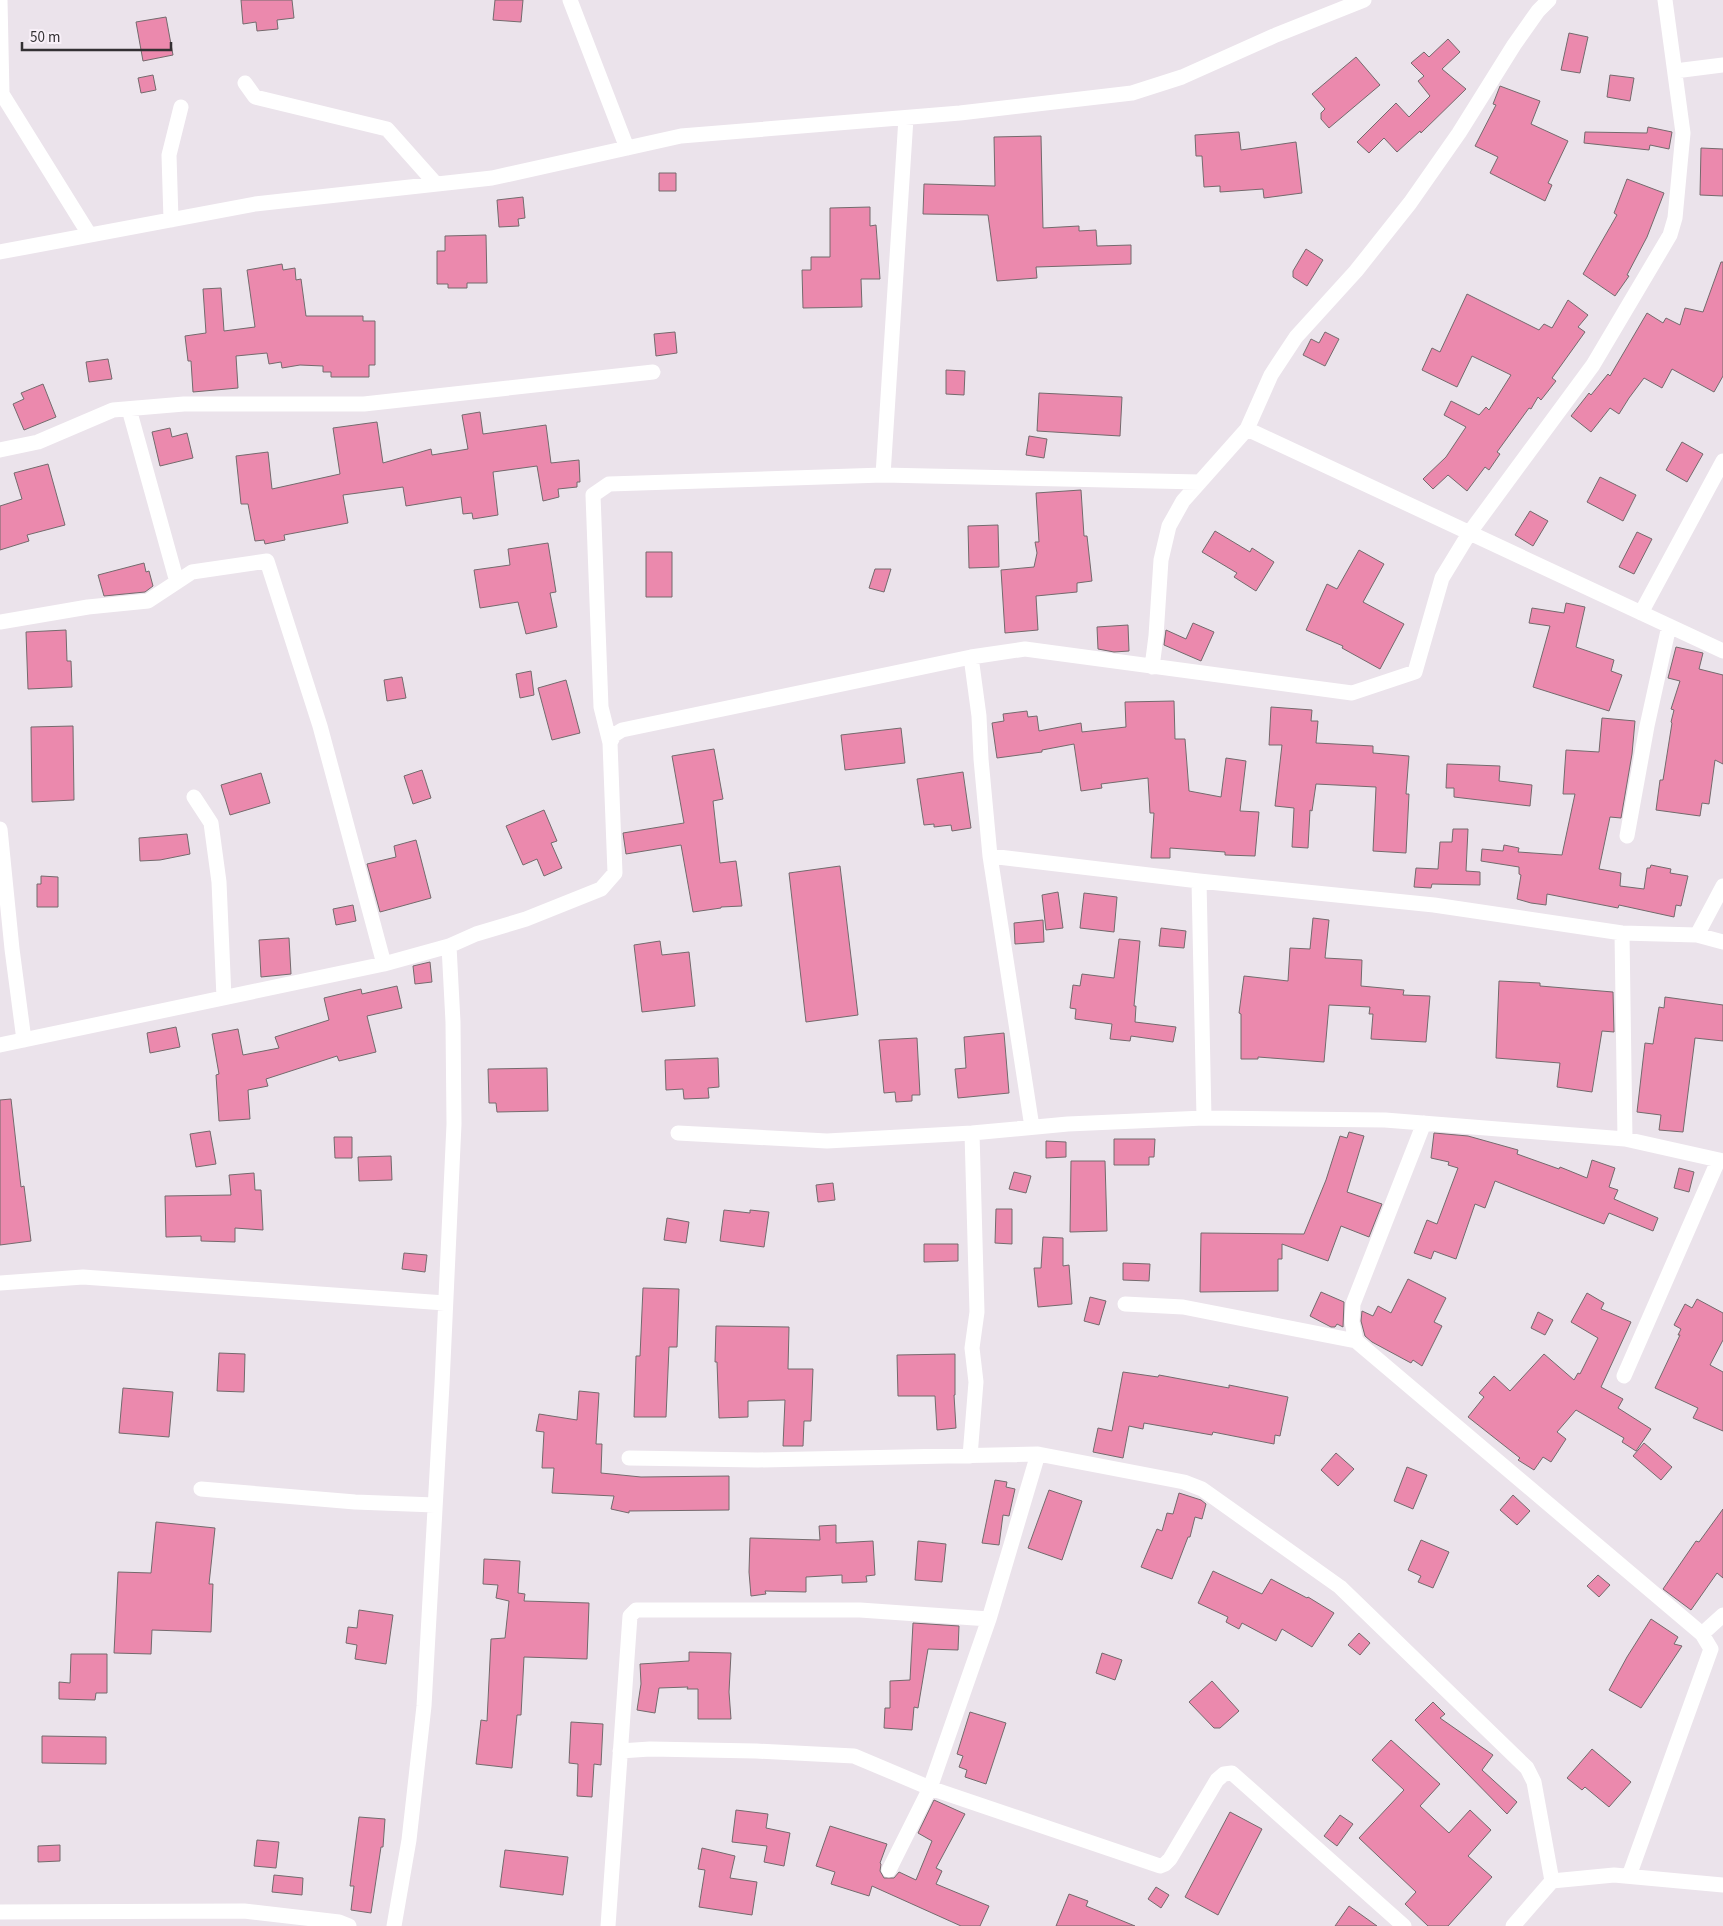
<svg xmlns="http://www.w3.org/2000/svg" width="1723" height="1926" viewBox="0 0 1723 1926" font-family="'Source Sans 3',sans-serif">
<style>
.building{fill:#eb89ad;stroke:#746a6d}
.lines{fill:none;stroke-linecap:round;stroke-linejoin:round}
.minor{stroke:#fff;stroke-width:15}
</style>
<rect width="100%" height="100%" fill="#ebe3eb"/>
<path class="building" d="M241,0H292L294,18L277,20L278,29L257,31L256,22L243,24Z
M495,0H523L521,22L493,20Z
M166,17L173,55L143,61L136,22Z
M1569,33L1588,37L1580,73L1561,70Z
M1448,39L1460,52L1442,69L1466,89L1421,133L1420,131L1397,152L1384,138L1369,153L1357,142L1396,103L1409,117L1430,96L1418,81L1424,76L1411,63L1424,52L1429,57Z
M1356,57L1380,85L1329,128L1321,119V113L1325,109L1312,94Z
M153,75L156,90L141,93L138,78Z
M1610,75L1634,78L1630,101L1607,97Z
M1500,86L1540,101L1531,124L1568,141L1548,183L1552,185L1545,201L1490,173L1498,157L1475,146L1496,105L1493,104Z
M1648,127L1672,132L1669,149L1650,145L1649,150L1584,143L1585,132L1647,133Z
M1239,132L1241,150L1296,142L1302,193L1264,198L1263,189L1220,192V186L1204,187L1202,156H1196L1195,135Z
M1041,136L1043,228L1079,226V231L1096,230L1097,246L1131,245V264L1036,267L1037,278L997,281L988,215L923,214L924,184L995,186L994,137Z
M1701,148L1723,149V196L1700,195Z
M659,173H676V191H659Z
M1627,179L1664,193L1647,237L1627,275L1629,276L1615,296L1583,274L1617,215L1614,213Z
M523,197L525,218L518,219L519,226L499,227L497,200Z
M870,207V226L876,225L880,279H861L862,307L803,308L802,270H811V257H830V208Z
M486,235L487,283H467V288H448V284H437V251H445V236Z
M1306,249L1323,260L1307,286L1293,277V271Z
M1721,262H1723V376L1714,392L1672,369L1662,388L1644,378L1629,398L1619,414L1610,408L1591,432L1571,416L1589,393L1591,395L1608,374L1610,376L1647,313L1663,323L1666,318L1680,325L1685,308L1703,312Z
M282,264L283,270L295,268L296,280L301,279L306,316H363V321H375V365H369V377H331V372H323V366L300,365L282,368L281,362L269,364L267,353L236,356L238,388L193,392L191,361H188L185,336L206,333L203,289L221,288L224,331L255,327L247,270Z
M1467,294L1539,330L1544,324L1552,328L1568,300L1588,315L1578,327L1585,332L1552,378L1556,381L1541,400L1538,397L1531,409L1529,408L1497,452L1500,454L1489,470L1485,467L1467,491L1448,475L1433,489L1423,479L1446,457L1466,427L1444,415L1451,401L1479,415L1486,407L1489,410L1511,375L1472,356L1457,387L1422,370L1432,348L1440,352Z
M675,332L677,353L656,356L654,334Z
M1325,332L1339,339L1325,366L1303,355L1311,339L1319,343Z
M108,359L112,379L89,382L86,362Z
M946,370L965,371L964,395L946,394Z
M43,384L56,417L24,430L13,404L24,399L21,393Z
M1039,393L1122,397L1120,436L1037,431Z
M480,412L483,434L546,425L551,463L579,460L580,482H577V487L558,489L559,497L543,501L537,466L493,472L498,515L473,519L472,513L463,514L461,497L406,506L403,487L343,495L348,523L284,535L285,540L265,544L264,540L255,541L248,504H241L236,456L268,452L272,489L340,474L333,428L377,422L383,463L431,449L432,455L468,449L462,415Z
M170,428L172,437L187,433L193,458L160,466L152,432Z
M1029,436L1047,439L1044,458L1026,455Z
M1682,442L1703,454L1687,482L1666,470Z
M48,464L65,525L27,535L29,541L0,550V506L22,499L14,473Z
M1600,477L1636,495L1623,521L1587,502Z
M1081,490L1084,536H1087L1092,581L1077,583V592L1036,596L1038,630L1005,633L1001,570L1034,567L1037,553L1035,542H1039L1036,493Z
M1530,511L1548,521L1533,546L1515,535Z
M998,525L999,567L969,568L968,526Z
M1215,531L1250,552L1252,548L1274,562L1256,591L1234,577L1237,573L1202,552Z
M1637,532L1652,539L1634,574L1619,567Z
M548,543L556,592L550,593L557,627L526,634L518,602L480,608L474,570L510,565L508,549Z
M1359,550L1384,564L1363,602L1404,624L1380,669L1342,648L1343,646L1306,630L1327,584L1337,589Z
M646,552H672V597H646Z
M144,563L146,572L149,571L153,586L145,592L104,596L98,575Z
M875,569H891L884,592L869,588Z
M1566,603L1585,607L1576,647L1614,660L1611,671L1622,675L1609,711L1533,687L1550,626L1529,623L1532,608L1564,613Z
M1193,623L1214,632L1201,661L1164,645L1166,630L1186,639Z
M1128,625L1129,651L1114,652L1098,649L1097,627Z
M66,630L67,661H71L72,687L28,689L26,632Z
M1676,647L1703,653L1699,669L1723,675V764L1715,760L1709,804L1702,803L1700,816L1656,810L1660,780H1663L1672,723L1671,722L1674,710L1671,709L1680,681L1668,678Z
M531,671L534,695L520,698L516,674Z
M402,677L406,698L387,701L384,680Z
M566,680L580,733L552,740L538,688Z
M1174,701L1175,739H1185L1189,791L1221,797L1226,758L1246,761L1240,811L1259,812L1255,856L1225,855V852L1170,848V858H1151L1154,813H1150L1148,778L1101,784L1102,788L1081,791L1074,744L1042,750V752L997,758L992,723L1004,721L1003,714L1027,711L1028,717L1037,716L1039,731L1081,723L1082,732L1126,727L1125,702Z
M1271,707L1312,710L1311,721H1318L1316,743L1373,746V753L1409,756L1406,794H1409L1406,853L1373,851L1376,787L1316,784L1312,811L1310,810L1308,848L1292,847L1294,808L1275,806L1282,745H1269Z
M1602,718L1635,721L1632,754L1621,818L1610,817L1599,869L1621,873L1620,886L1644,889L1647,868H1650L1651,865L1671,869L1670,873L1688,876L1681,906L1676,905L1674,917L1619,905L1618,908L1547,894L1546,905L1531,903L1517,899L1521,875L1519,874V867L1481,861L1482,849L1503,851L1504,845L1519,848L1518,852L1562,855L1575,794H1563L1566,750L1599,752Z
M73,726L74,800L32,802L31,727Z
M901,728L905,763L845,770L841,735Z
M714,749L723,799L713,801L720,863L736,861L742,906L721,907V908L693,912L681,845L626,854L623,833L684,823L672,756Z
M1447,764L1500,766L1499,781L1532,785L1530,806L1454,797V788H1446Z
M422,770L431,798L413,804L404,776Z
M963,772L971,828L952,831L951,825L934,827V824L924,825L917,779Z
M261,773L270,803L230,815L221,785Z
M544,810L557,841L551,843L562,868L544,876L537,859L523,865L506,826Z
M1453,829H1468L1466,871L1480,872V885L1432,884L1431,888L1414,887L1416,868L1438,869L1440,842H1452Z
M187,834L190,854L160,860L140,861L139,838Z
M416,840L431,898L380,912L367,864L396,857L394,846Z
M840,866L858,1015L806,1022L789,873Z
M41,876L58,877V907H37V884H41Z
M1058,892L1063,928L1046,930L1042,895Z
M1084,893L1117,897L1114,932L1080,928Z
M353,905L356,921L336,925L333,909Z
M1313,918L1329,920L1325,958L1362,960L1361,986L1404,990L1403,995L1430,996L1426,1042L1371,1039L1373,1014H1369L1370,1007L1329,1005L1324,1062L1258,1057V1059H1241V1014L1239,1013L1244,976L1288,981L1290,948L1310,949Z
M1043,920L1044,942L1015,944L1014,923Z
M1161,928L1186,931L1184,948L1159,946Z
M289,938L291,974L261,977L259,940Z
M1119,939L1140,941L1134,1006H1136L1135,1022L1176,1027L1173,1042L1131,1036L1130,1041L1110,1039L1112,1024L1075,1019L1076,1009L1070,1008L1073,985L1080,986L1082,974L1114,978Z
M660,941L662,955L689,952L695,1006L642,1012L634,945Z
M430,962L432,982L415,984L413,966Z
M1499,981L1540,983V986L1613,992L1614,1032L1602,1031L1592,1092L1557,1087L1560,1063L1496,1058Z
M397,986L402,1008L367,1016L376,1052L339,1061L337,1056L266,1079L268,1086L248,1090L250,1119L219,1121L216,1075L219,1074L212,1034L238,1029L243,1055L279,1048L275,1037L329,1020L324,998L361,989L362,994Z
M1665,997L1723,1005V1041L1695,1038L1683,1132L1659,1130L1661,1115L1637,1112L1645,1043L1653,1044L1659,1007L1664,1008Z
M176,1027L180,1047L150,1053L147,1033Z
M1004,1033L1009,1093L958,1098L955,1069L966,1068L964,1037Z
M917,1038L920,1095H912V1101L896,1102L895,1092L884,1093L879,1040Z
M718,1058L719,1087L708,1088L709,1098L684,1099L683,1089L666,1090L665,1060Z
M547,1068L548,1111L497,1112L496,1103H489L488,1069Z
M11,1099L21,1187L24,1186L31,1241L0,1245V1100Z
M210,1131L216,1164L196,1167L190,1134Z
M1349,1132L1364,1136L1347,1192L1382,1204L1369,1237L1341,1226L1328,1261L1282,1244V1259H1278V1291L1200,1292L1201,1233L1304,1234L1326,1180L1340,1136L1347,1138Z
M1434,1133L1468,1136L1518,1150L1517,1154L1559,1169L1560,1167L1587,1178L1592,1160L1615,1168L1609,1187L1618,1190L1614,1199L1658,1218L1653,1231L1609,1213L1604,1224L1495,1181L1485,1208L1475,1204L1456,1259L1434,1251L1431,1259L1414,1253L1427,1220L1437,1224L1458,1168L1448,1165L1449,1162L1431,1158Z
M334,1137H352V1158H335Z
M1114,1139H1155L1154,1157H1149V1165H1114Z
M1046,1141L1066,1142V1157L1046,1158Z
M391,1156L392,1180L359,1181L358,1157Z
M1071,1161H1105L1107,1231L1070,1232Z
M1679,1168L1694,1172L1689,1192L1674,1188Z
M1014,1172L1031,1176L1026,1193L1009,1189Z
M254,1173L255,1190H261L263,1230L235,1228V1242L201,1241V1236L166,1237L165,1196L231,1195L229,1175Z
M833,1183L835,1200L818,1202L816,1185Z
M996,1209H1012V1244L995,1243Z
M724,1210L750,1213V1210L769,1212L764,1247L720,1241Z
M667,1218L689,1222L686,1243L664,1240Z
M1043,1237L1063,1238V1266L1069,1265L1072,1304L1038,1307L1034,1268H1041Z
M924,1244H958V1261L924,1262Z
M404,1253L427,1255L425,1272L402,1269Z
M1123,1263L1150,1264L1149,1281L1123,1280Z
M1408,1279L1446,1298L1434,1322L1442,1326L1422,1366L1413,1360L1411,1363L1372,1342L1365,1336L1361,1321L1362,1311L1373,1316L1378,1306L1391,1313Z
M643,1288L679,1289L677,1347H669L666,1417H634L636,1356H640Z
M1321,1292L1344,1302L1343,1327L1337,1324L1335,1327H1331L1310,1316Z
M1587,1293L1604,1303L1601,1309L1631,1322L1601,1387L1623,1399L1618,1408L1651,1429L1636,1451L1622,1442L1624,1438L1576,1410L1557,1432L1566,1439L1551,1462L1543,1457L1534,1470L1518,1460L1520,1458L1468,1417L1484,1397L1479,1393L1494,1376L1510,1391L1544,1354L1574,1380L1578,1373L1580,1374L1598,1338L1571,1322Z
M1090,1297L1106,1301L1099,1325L1084,1321Z
M1697,1299L1723,1313V1340L1710,1365L1723,1372V1431L1693,1418L1698,1408L1655,1388L1680,1335H1678L1681,1329L1674,1325L1685,1304L1692,1308Z
M1538,1312L1553,1320L1545,1335L1531,1328Z
M716,1326L789,1327L788,1369H813L811,1421H804L803,1446H783L785,1400L748,1401V1417L719,1418L717,1362H715Z
M219,1353L245,1354L244,1392L217,1391Z
M955,1354V1395H954L956,1428L937,1430L935,1396H898L897,1355Z
M1123,1372L1158,1377L1159,1375L1229,1388V1385L1288,1397L1280,1436L1275,1435L1274,1444L1213,1432L1212,1435L1144,1423L1143,1429L1129,1426L1123,1458L1093,1452L1098,1428L1112,1431Z
M123,1388L173,1392L169,1437L119,1433Z
M579,1391L599,1393L596,1444H602L601,1473L641,1477L729,1476V1510L629,1511V1513L611,1509L614,1496L552,1493L554,1468H542L544,1432L536,1431L539,1414L577,1420Z
M1644,1443L1672,1467L1661,1480L1633,1456Z
M1336,1453L1354,1469L1338,1486L1321,1470Z
M1407,1467L1427,1475L1413,1509L1394,1501Z
M995,1480L1007,1482L1006,1487L1015,1489L1009,1516L1003,1515L999,1545L982,1543Z
M1049,1490L1082,1501L1062,1560L1028,1548Z
M1179,1493L1201,1500L1206,1504L1202,1519L1195,1517L1190,1537H1188L1172,1579L1141,1567L1157,1529L1162,1531L1167,1513L1173,1514Z
M1513,1495L1530,1511L1517,1525L1500,1510Z
M1723,1509V1578L1717,1573L1691,1610L1663,1589L1696,1541L1699,1542Z
M156,1522L215,1528L209,1584H213L211,1632L152,1630L151,1654L114,1653L118,1572L151,1573Z
M836,1525V1543L873,1541L875,1575L866,1576L867,1582L842,1583V1575L806,1577V1592L765,1591L766,1594L751,1596L749,1572L750,1538L820,1540L819,1526Z
M1421,1540L1449,1552L1433,1588L1418,1582L1421,1576L1408,1570Z
M918,1541L946,1544L942,1582L915,1580Z
M484,1559L520,1561L518,1593L525,1594L524,1601L589,1603L587,1659L524,1657L521,1715H517L512,1768L476,1764L481,1720L487,1721L491,1639L505,1638L509,1601L496,1598L498,1585L483,1584Z
M1213,1571L1262,1594L1271,1579L1307,1598L1308,1597L1334,1613L1312,1647L1282,1629L1276,1641L1242,1623L1239,1629L1226,1622L1228,1617L1198,1603Z
M1598,1575L1610,1585L1599,1597L1587,1586Z
M359,1610L393,1615L386,1664L355,1659L357,1645L346,1643L348,1627L357,1628Z
M1651,1619L1678,1637L1674,1644L1682,1646L1641,1708L1609,1690L1627,1657Z
M913,1623L959,1626L958,1650L928,1649L918,1708L914,1707L912,1730L884,1728L885,1708H890V1681L910,1680Z
M1359,1633L1370,1643L1360,1655L1348,1645Z
M689,1652L731,1653L729,1692L731,1719H698V1689H687L688,1687L659,1688L655,1713L637,1710L641,1684L640,1664L689,1661Z
M1102,1653L1122,1660L1115,1680L1096,1673Z
M71,1654H107V1693H96L95,1700L59,1699V1682L70,1683Z
M1212,1681L1239,1711L1220,1728H1214L1189,1702Z
M1433,1702L1445,1714L1440,1718L1493,1755L1482,1770L1517,1802L1507,1814L1415,1720Z
M970,1712L1006,1723L986,1784L965,1777L967,1770L959,1767L963,1756L957,1754Z
M571,1722L603,1724L601,1765L594,1764L592,1797L577,1796L578,1764L569,1763Z
M42,1736L106,1737V1764L42,1763Z
M1391,1740L1440,1784L1420,1806L1449,1833L1470,1810L1491,1830L1468,1856L1492,1877L1448,1926H1428L1405,1904L1416,1892L1359,1838L1404,1790L1372,1760Z
M1592,1749L1631,1782L1609,1807L1585,1787L1582,1790L1567,1778Z
M934,1800L965,1814L936,1868L942,1871L936,1884L989,1906L980,1926H961L872,1886L869,1896L831,1884L835,1872L816,1866L830,1826L887,1844L880,1863L881,1864L880,1871L884,1878H894L899,1872L916,1880L932,1841L918,1833Z
M736,1810L768,1814L766,1828L790,1833L784,1866L764,1862L767,1846L732,1842Z
M1230,1812L1262,1829L1218,1915L1185,1897Z
M1340,1815L1353,1824L1337,1846L1324,1836Z
M359,1817L385,1819L383,1847H381L371,1913L351,1910L354,1886H350Z
M257,1840L279,1842L276,1868L254,1866Z
M60,1845V1861L38,1862V1846Z
M702,1848L735,1856L730,1878L757,1882L752,1915L699,1907L705,1870L698,1869Z
M505,1850L568,1857L563,1895L500,1887Z
M274,1875L303,1878L302,1895L272,1892Z
M1156,1887L1169,1895L1161,1908L1148,1899Z
M1069,1894L1088,1901L1086,1906L1135,1926H1056Z
M1349,1906L1377,1926H1335Z"/>
<g class="lines">
<path class="minor" d="M0,0L2,94L89,234
M570,0L627,148
M1675,71L1723,65
M245,83L255,97L387,129L436,184
M906,118L883,475L1200,482
M171,220L169,155L181,107
M0,252L255,204L492,178L681,136L960,113L1132,93L1182,77L1276,35L1364,0
M129,409L177,582
M1247,429L1723,651
M0,450L38,442L113,410L184,404H364L653,372
M1641,613L1723,461
M0,622L88,607L148,601L192,572L267,561L320,726L384,964
M971,657L979,716L981,759L990,856L1032,1127
M1152,667L1156,636L1161,560L1169,526L1183,501L1247,429L1271,375L1296,337L1356,271L1410,203L1459,133L1514,45L1538,11L1549,0
M610,743L601,707L593,495L609,484L883,475
M194,797L211,823L219,882L224,998
M0,829L12,949L24,1040
M1627,836L1647,726L1669,626
M990,856L1199,881L1434,905L1622,933L1697,935L1723,942
M1199,881L1204,1118
M1622,933L1625,1139
M1697,935L1723,886
M0,1045L384,964L449,946
M1424,1123L1353,1304L1352,1322L1356,1341L1702,1634L1711,1649L1629,1876
M678,1133L827,1141L972,1133L1068,1124L1204,1118L1385,1120L1625,1139L1723,1161
M0,1283L83,1277L445,1303
M1125,1304L1183,1307L1356,1341
M1624,1376L1718,1161
M970,1456L976,1382L972,1348L977,1312L972,1133
M629,1458L758,1460L1038,1454L1184,1482L1202,1489L1340,1587L1527,1768L1534,1782L1552,1881
M201,1489L355,1502L435,1505
M1702,1634L1723,1615
M620,1751L650,1749L756,1751L854,1756L930,1788L1160,1866L1165,1864L1170,1859L1217,1780L1224,1774L1232,1773L1404,1926
M889,1870L930,1788L989,1619L1038,1454
M0,1912L244,1911L339,1922L349,1926
M394,1926L409,1840L424,1706L442,1384L454,1124L453,1022L449,946L476,934L526,919L601,889L615,873L610,743L614,735L622,730L971,657L1025,649L1352,693L1415,672L1442,578L1470,532L1593,365L1670,235L1675,218L1683,133L1665,0
M608,1926L630,1616L636,1610H860L989,1619
M1513,1926L1552,1881L1614,1875L1723,1885"/>
</g>
<path d="M22 42v8h149v-8" fill="none" stroke="#333033" stroke-width="2.5"/>
<text x="30" y="42" font-size="15" fill="#333033" stroke="#f8f0f8" stroke-width="4" paint-order="stroke">50 m</text>
</svg>
